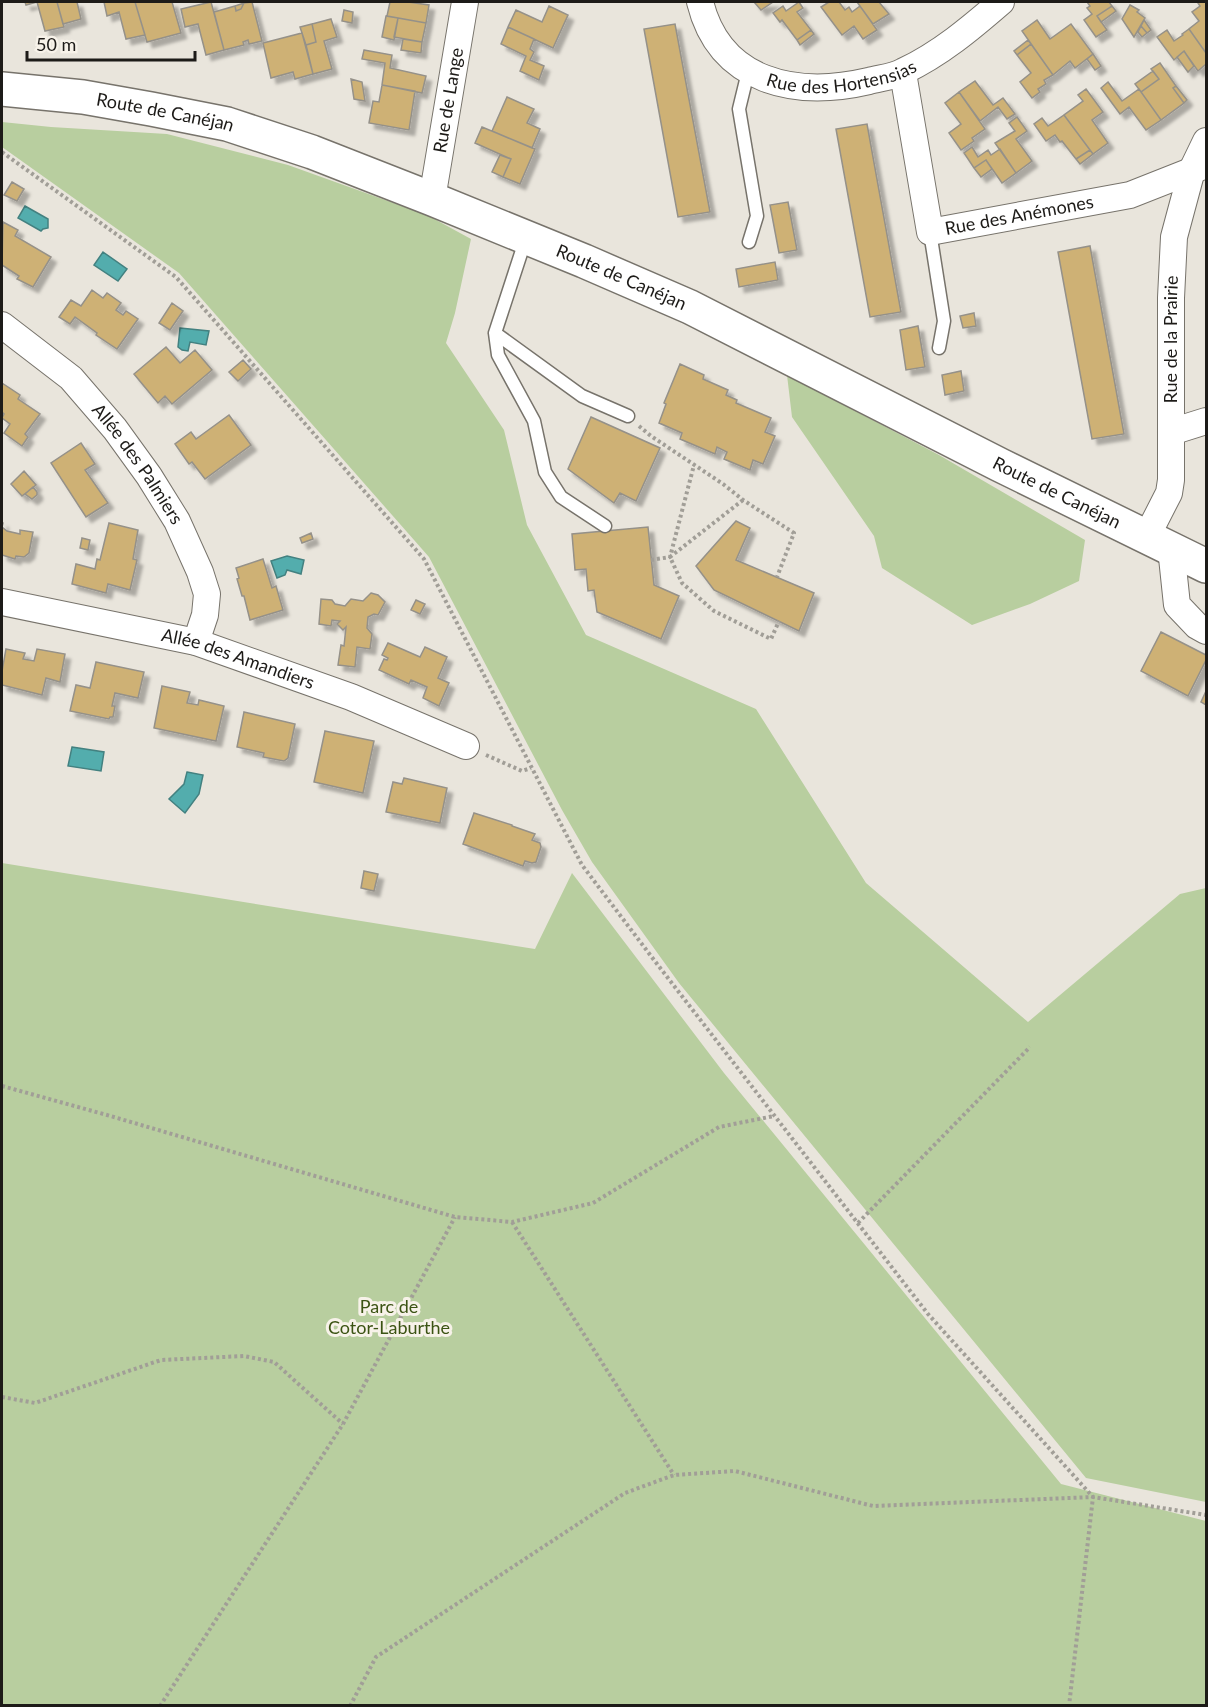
<svg xmlns="http://www.w3.org/2000/svg" width="1208" height="1707" viewBox="0 0 1208 1707" font-family="Lato,sans-serif">
<style>
.green{fill:#b8ce9f}
.water{fill:#53adad;stroke:#438180;stroke-width:1.5}
.building{fill:#ceb174;stroke:#959189;stroke-width:1.5;filter:url(#shadow)}
.lines{fill:none;stroke-linecap:round;stroke-linejoin:round}
.lane-casing{stroke:#77736b;stroke-width:15}
.street-casing{stroke:#77736b;stroke-width:28}
.secondary-casing{stroke:#77736b;stroke-width:36}
.path{stroke:#a19e97;stroke-width:4;stroke-dasharray:3 3;stroke-linecap:butt}
.lane{stroke:#fff;stroke-width:12}
.street{stroke:#fff;stroke-width:26}
.secondary{stroke:#fff;stroke-width:33}
.labels{text-anchor:middle;stroke-width:6;stroke-linejoin:round;paint-order:stroke}
.street-label{font-size:18px;fill:#1d1b18;stroke:#f7f2e9}
.park-label{font-size:18px;fill:#3b5313;stroke:#f7f2e9}
</style>
<defs>
<filter id="shadow"><feDropShadow dx="5.5" dy="5.5" stdDeviation="1.5" flood-color="#0004"/></filter>
</defs>
<rect width="100%" height="100%" fill="#e9e5dc"/>
<path class="green" d="M2,122L51,127L167,134L288,165L427,215L471,239L455,313L446,343L504,430L527,525L586,635L756,709L866,883L1028,1022L1180,894L1206,888V1502L1086,1478L679,983L592,862L562,810L429,557L179,273L2,147Z
M787,375L939,455L1085,540L1079,581L1030,604L972,625L882,568L874,536L792,417Z
M2,863L535,949L572,873L724,1073L1061,1484L1206,1521V1705H2Z"/>
<path class="water" d="M25,206L48,219V228L43,229L41,231L18,218Z
M103,252L127,269L118,281L94,265Z
M180,328L209,331L206,345L190,342L188,351L182,350L178,347Z
M287,556L304,560L301,574L287,570L285,575L277,578L271,561Z
M72,747L104,752L101,771L68,766Z
M187,772L203,775L199,794L185,813L169,799L184,784Z"/>
<path class="building" d="M25,2H57L64,27L45,31L37,2L26,5Z
M57,2H77L81,19L63,24Z
M104,2H135L145,35L126,39L119,12L107,16Z
M135,2H172L181,33L147,42Z
M211,2L224,50L206,55L198,24L185,27L181,9Z
M252,2L262,41L249,44L248,40L243,42L244,45L224,50L214,12L235,6L236,11L241,9L244,3Z
M390,2H408L429,5L426,23L387,16Z
M754,2H773L761,10Z
M799,2L803,8L797,12L811,30L797,40L782,20L780,22L773,13L783,6L786,11Z
M829,2H839L845,10L849,7L852,12L860,6L877,30L863,39L854,26L842,35L821,7Z
M857,2H879L889,14L873,24Z
M1087,2H1109L1112,6L1097,16L1107,30L1096,37L1084,20L1092,14L1087,8L1090,6Z
M1200,2H1206V53L1189,29L1199,21L1192,12L1200,6L1198,3Z
M244,3L241,9L236,11L235,6Z
M1130,5L1139,10L1137,12L1145,18L1134,37L1122,19Z
M549,6L568,15L553,48L508,27L516,10L542,22Z
M1112,6L1116,11L1101,22L1097,16Z
M344,10L353,12L352,23L342,21Z
M386,16L398,18L394,40L382,37Z
M398,18L426,23L422,42L394,37Z
M331,19L337,37L324,41L332,69L313,74L306,45L316,42L312,24Z
M1037,20L1050,39L1071,24L1093,54L1075,68L1070,61L1053,75L1022,31Z
M1144,20L1151,30L1147,33L1141,26Z
M312,24L316,42L306,45L300,27Z
M675,24L710,212L678,217L644,29Z
M1141,26L1147,33L1142,37L1138,32Z
M508,27L534,39L530,49L534,52L530,60L544,66L539,80L520,71L526,56L501,44Z
M1189,29L1206,53V64L1198,71L1184,51L1174,60L1157,37L1167,30L1174,41L1183,35L1182,34Z
M811,30L814,34L800,45L797,40Z
M302,33L313,74L295,79L293,72L271,78L263,43Z
M403,39L422,42L421,53L401,50Z
M1028,40L1031,44L1017,55L1014,51Z
M1031,44L1053,75L1044,80L1046,84L1038,89L1040,92L1032,98L1020,82L1031,73L1017,55Z
M364,50L392,55L390,68L426,76L422,93L382,85L385,63L362,59Z
M1184,51L1194,66L1188,72L1177,57Z
M1093,54L1101,66L1095,70L1087,59Z
M1160,63L1176,86L1173,88L1184,103L1161,120L1141,92L1159,79L1151,69Z
M1153,71L1159,79L1141,92L1135,84Z
M351,79L362,82L365,101L354,99Z
M975,81L993,105L1003,98L1015,114L1007,119L998,107L980,121L959,92Z
M1108,82L1122,101L1139,89L1161,120L1146,130L1129,107L1120,114L1101,88Z
M382,85L415,91L409,130L369,123L373,101L379,102Z
M1176,86L1187,100L1184,103L1173,88Z
M1086,89L1103,112L1092,120L1108,143L1093,154L1064,115L1083,101L1078,95Z
M959,92L985,129L972,138L974,141L961,150L949,133L961,124L945,103Z
M507,97L534,109L527,123L540,129L532,148L492,131Z
M1064,115L1090,150L1076,159L1062,141L1060,142L1055,135L1046,141L1034,124L1042,118L1048,126Z
M1017,117L1027,131L1016,139L1032,161L1016,173L995,143L1015,131L1009,123Z
M867,124L901,312L870,317L836,129Z
M482,127L535,149L520,184L503,177L511,159L475,143Z
M972,147L978,157L988,150L991,155L1000,149L1016,173L1002,183L986,160L974,168L964,153Z
M1090,150L1093,154L1080,164L1076,159Z
M500,155L511,159L503,177L492,172Z
M986,160L992,169L981,177L974,168Z
M12,182L24,189L17,201L4,195Z
M788,202L797,250L779,253L770,205Z
M3,222L18,230L15,236L51,257L33,287L17,279L19,276L2,265Z
M1090,246L1124,434L1092,439L1058,252Z
M775,262L778,280L739,287L736,269Z
M92,290L103,298L107,293L121,303L116,310L123,315L126,311L138,319L117,349L96,335L97,333L75,317L70,324L59,317L71,300L81,306Z
M172,303L183,311L170,330L159,323Z
M974,313L976,326L963,328L960,316Z
M918,326L925,367L906,370L900,330Z
M166,347L180,363L195,350L212,370L172,404L165,396L158,403L134,374Z
M243,360L251,369L238,381L229,372Z
M680,364L704,375L703,379L728,390L726,395L737,400L736,403L771,418L765,432L775,436L763,464L753,460L750,470L724,459L727,452L717,447L715,454L680,439L682,433L659,423L666,404L664,403Z
M961,371L964,391L945,395L942,375Z
M2,383L20,395L18,399L40,414L25,434L28,437L22,446L4,433L10,424L2,418L4,414L2,412Z
M229,415L251,445L205,479L192,462L189,464L175,444L191,432L196,439Z
M591,417L660,448L636,501L620,493L614,503L568,469Z
M81,443L95,464L85,470L108,503L86,517L51,463Z
M24,471L36,485L22,496L11,484Z
M33,487L37,492V495L32,499L25,494Z
M736,521L750,528L736,560L814,593L799,631L714,590L696,566Z
M2,522L3,523L2,527L7,531L20,534V530L33,532L29,553L24,557L16,556L15,559L2,555Z
M109,523L138,530L133,559L137,560L130,590L108,584L106,593L72,584L76,564L95,569L97,559L100,560Z
M648,527L654,585L679,596L661,639L597,612L594,590L588,591L586,569L575,570L572,534Z
M311,533L313,539L302,543L300,538Z
M82,538L90,540L88,550L80,548Z
M263,559L272,588L276,586L283,610L250,620L244,596H242L237,579L239,578L236,568Z
M371,593L378,595L385,602L378,615L374,614L368,617L367,628L372,634L370,649L357,647L355,667L338,665L341,645L344,646L346,627L343,630L337,624L340,621L332,620L331,626L319,624L321,599L332,600L335,604L345,606L351,599L363,601Z
M416,600L425,604L420,614L411,610Z
M1161,632L1206,655V660L1188,696L1141,671Z
M388,643L420,657L425,647L447,657L438,678L449,683L439,706L423,698L427,687L411,680L409,684L379,670L384,659L387,660L388,658L382,655Z
M6,649L25,653L23,659L34,661L37,649L65,654L60,682L46,678L42,695L2,685V671Z
M96,662L144,672L138,698L115,693L112,706H115L113,717H110L109,719L70,711L76,685L90,688Z
M162,686L190,692L187,703L198,705L199,700L224,706L216,741L154,728Z
M1206,691V705L1201,702Z
M244,712L295,724L288,758L284,761L263,757L264,753L237,747Z
M325,731L374,741L363,793L314,782Z
M404,778L447,788L440,823L386,812L393,782L402,784Z
M474,813L512,825V826L535,834L532,840L540,843L541,847L536,862L532,863L525,861L523,866L463,844Z
M364,871L378,874L374,891L361,888Z"/>
<g class="lines">
<g class="lane-casing">
<path id="lane" d="M748,72L739,109L757,216L749,242
M930,232L944,321L939,348
M526,238L495,333L582,396L628,416
M495,333L498,355L534,421L545,472L561,497L605,526"/>
</g>
<g class="street-casing">
<g id="street">
<path id="s1" d="M700,2C720,83 796,98 869,81C880,78 894,77 904,71C940,54 971,28 1001,2"/>
<path id="s2" d="M903,73L930,232L1130,195L1206,165"/>
<path id="s3" d="M432,199L465,2"/>
<path id="s4" d="M2,325L71,378L115,429L149,476L177,521L200,572L207,594L205,615L196,642"/>
<path d="M1171,432L1206,421"/>
<path id="s5" d="M1147,536L1169,493L1171,480V298L1174,237L1192,170L1206,141"/>
<path d="M1171,548L1177,605L1197,626L1206,631"/>
<path id="s6" d="M2,602L196,642L351,697L466,746"/>
</g>
</g>
<g class="secondary-casing">
<g id="secondary">
<path id="s7" d="M2,89L83,97L151,109L227,124L312,152L432,199L584,261L690,307L1000,465L1206,566"/>
</g>
</g>
<path class="path" d="M2,152L176,277L424,559L582,865L654,960L928,1314L1093,1497L1206,1515
M639,426L651,436L723,484L743,500L794,533L777,577
M743,500L670,557L682,583L714,611L771,639L779,621
M651,560L670,557L694,465
M486,755L522,771L531,768
M2,1086L107,1115L455,1217L512,1222L593,1203L719,1127L774,1116
M512,1222L674,1475
M858,1223L1030,1047
M2,1397L35,1403L161,1360L244,1356L274,1362L343,1424
M160,1706L343,1424L455,1217
M350,1706L376,1657L625,1493L674,1475L735,1471L873,1506L1093,1497L1069,1706"/>
<use href="#lane" class="lane"/>
<use href="#street" class="street"/>
<use href="#secondary" class="secondary"/>
</g>
<g class="labels">
<g class="street-label">
<text dy="6" stroke="none"><textPath href="#s1" startOffset="183">Rue des Hortensias</textPath></text>
<text dy="6" stroke="none"><textPath href="#s3" startOffset="100">Rue de Lange</textPath></text>
<text dy="6" stroke="none"><textPath href="#s7" startOffset="165">Route de Canéjan</textPath></text>
<text dy="6" stroke="none"><textPath href="#s2" startOffset="252">Rue des Anémones</textPath></text>
<text dy="6" stroke="none"><textPath href="#s7" startOffset="651">Route de Canéjan</textPath></text>
<text dy="6" stroke="none"><textPath href="#s5" startOffset="202">Rue de la Prairie</textPath></text>
<text dy="6" stroke="none"><textPath href="#s4" startOffset="196">Allée des Palmiers</textPath></text>
<text dy="6" stroke="none"><textPath href="#s7" startOffset="1137">Route de Canéjan</textPath></text>
<text dy="6" stroke="none"><textPath href="#s6" startOffset="243">Allée des Amandiers</textPath></text>
</g>
<g class="park-label">
<text x="389" y="1313">Parc de<tspan x="389" dy="21">Cotor-Laburthe</tspan></text>
</g>
</g>
<rect width="1208" height="1707" fill="none" stroke="#1d1b18" stroke-width="6"/>
<path d="M27 51v9h168v-9" fill="none" stroke="#1d1b18" stroke-width="3"/>
<text x="36" y="51" font-size="18" fill="#1d1b18" stroke="#f7f2e9" stroke-width="4.5" paint-order="stroke">50 m</text>
</svg>
